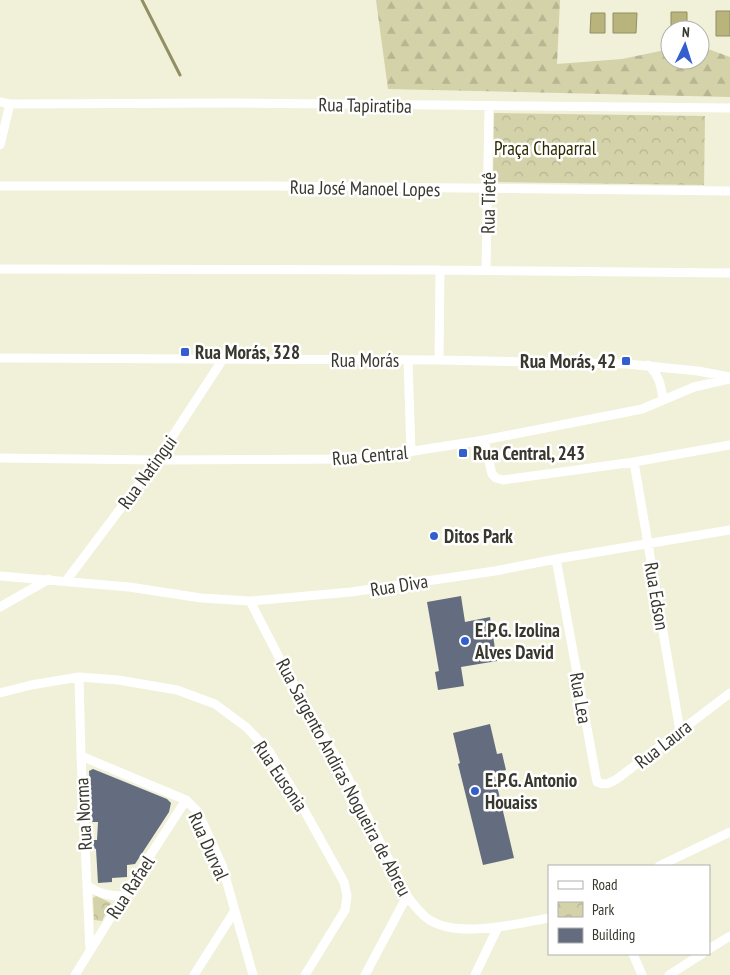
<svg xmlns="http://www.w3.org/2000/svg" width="730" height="975" viewBox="0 0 730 975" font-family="'PT Sans Narrow',sans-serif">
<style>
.forest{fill:url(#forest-firs)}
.park{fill:url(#park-crowns)}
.water{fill:#b8b47c;stroke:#928f65}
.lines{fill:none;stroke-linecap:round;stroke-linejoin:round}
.stream{stroke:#928f65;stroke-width:3}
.building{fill:#646d7f}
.minor{stroke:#fff;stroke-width:9}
.poi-dot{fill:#335ece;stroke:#fff;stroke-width:2}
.labels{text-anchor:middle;stroke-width:5;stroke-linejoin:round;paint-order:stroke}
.street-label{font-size:19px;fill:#38382f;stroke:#fff}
.park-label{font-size:19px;fill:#2e2b00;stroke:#fff}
.poi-label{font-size:19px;font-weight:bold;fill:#38382f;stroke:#fff;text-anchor:start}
</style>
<defs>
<pattern id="forest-firs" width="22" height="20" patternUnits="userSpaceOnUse" patternTransform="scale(1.25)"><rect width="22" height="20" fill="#d4d2a9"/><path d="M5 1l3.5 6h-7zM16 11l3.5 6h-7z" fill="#b7b592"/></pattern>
<pattern id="park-crowns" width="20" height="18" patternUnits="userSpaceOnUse" patternTransform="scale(1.25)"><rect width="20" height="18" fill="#d4d2a9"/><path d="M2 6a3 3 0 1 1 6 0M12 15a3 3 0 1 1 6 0" fill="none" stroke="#b7b592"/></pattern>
</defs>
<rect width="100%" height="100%" fill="#f1f0d9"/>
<path class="forest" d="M376,0H560L557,64L622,59L670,49V60H700V48L708,49L730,57V97L388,89Z"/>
<path class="park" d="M494,113L705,116L704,185L493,182Z
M96,896L111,903L102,921L94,920L93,898Z"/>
<path class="water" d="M716,11H730V36H716Z
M671,12H687V30H671Z
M591,13H605V33H590Z
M613,13H637L636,33H613Z"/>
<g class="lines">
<path class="stream" d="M142,0L180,75"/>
</g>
<path class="building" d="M461,596L465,622L490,617L497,661L461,667L464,686L438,690L435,672L439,671L427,602Z
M490,724L497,754L502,753L506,770L494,773L514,858L483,865L458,764L460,763L453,733Z
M93,769L167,799L171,803L169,812L135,864L127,865V877L112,878V882L98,883L96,849L93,848L92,840H97L98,822H92L89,771Z"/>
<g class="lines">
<path class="minor" d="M0,102L10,104L233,103L730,108
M0,145L10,104
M0,186H270L730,191
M0,269L440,270L730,273
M486,270L489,107
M0,358L439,360L627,364L698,371L730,377
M408,360L411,452
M439,360L440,270
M648,365C659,375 661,385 663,399
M484,440L492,474L496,478L503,480L634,462L730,445
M0,458L157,460L363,459L484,440L642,409L694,387L730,379
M634,462L680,731
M556,559L597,782C605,786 610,783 617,779L730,693
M0,576L129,587L201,598L250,601L351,592L495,571L556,559L730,530
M66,581L157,460L223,359
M250,601L286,671L346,774L407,896C413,904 420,913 428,919C457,939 516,924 549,918
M0,607L49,579
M79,677L81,756L90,950
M0,693L31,685L79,677L118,680L177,690L215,704L246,727L269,751L293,790L344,882L347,896L345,910L305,975
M81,756L186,800L198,812L222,865L253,975
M659,866L730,832
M87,885C99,894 109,896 124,896
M709,949L730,936
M633,954L642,975
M75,975L124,896L186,800
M194,975L234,912
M365,975L407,896
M475,975L498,927
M669,975L702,954"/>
</g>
<g class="poi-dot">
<rect x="180" y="347" width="10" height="10" rx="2.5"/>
<rect x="621" y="356" width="10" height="10" rx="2.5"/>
<rect x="458" y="448" width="10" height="10" rx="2.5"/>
<circle cx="434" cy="536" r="5"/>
<circle cx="465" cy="641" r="5"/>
<circle cx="475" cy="791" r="5"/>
</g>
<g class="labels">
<g class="street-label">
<text transform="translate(365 105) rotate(1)" y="7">Rua Tapiratiba</text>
<text transform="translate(365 188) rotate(1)" y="7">Rua José Manoel Lopes</text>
<text transform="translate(488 203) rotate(-89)" y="7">Rua Tietê</text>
<text x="365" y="367">Rua Morás</text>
<text transform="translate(370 455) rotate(-5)" y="7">Rua Central</text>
<text transform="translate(147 472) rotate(-54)" y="7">Rua Natingui</text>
<text transform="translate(399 585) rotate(-9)" y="7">Rua Diva</text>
<text transform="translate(657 596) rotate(80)" y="7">Rua Edson</text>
<text transform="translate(581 698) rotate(80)" y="7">Rua Lea</text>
<text transform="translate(663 744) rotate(-38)" y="7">Rua Laura</text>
<text transform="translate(281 776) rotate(56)" y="7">Rua Eusonia</text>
<text transform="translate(344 777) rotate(62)" y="7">Rua Sargento Andiras Nogueira de Abreu</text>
<text transform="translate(83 814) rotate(-93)" y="7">Rua Norma</text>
<text transform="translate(209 846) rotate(66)" y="7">Rua Durval</text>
<text transform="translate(130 887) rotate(-57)" y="7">Rua Rafael</text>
</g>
<g class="park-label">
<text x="545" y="155">Praça Chaparral</text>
</g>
<g class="poi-label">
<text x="195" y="359">Rua Morás, 328</text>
<text x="616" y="368" text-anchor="end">Rua Morás, 42</text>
<text x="473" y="460">Rua Central, 243</text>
<text x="444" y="543">Ditos Park</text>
<text x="475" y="637">E.P.G. Izolina<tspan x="475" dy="22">Alves David</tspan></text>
<text x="485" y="787">E.P.G. Antonio<tspan x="485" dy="22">Houaiss</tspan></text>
</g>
</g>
<rect x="548" y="865" width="162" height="90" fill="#ffffff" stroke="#afafac"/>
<rect x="558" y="881" width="25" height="8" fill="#ffffff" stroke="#afafac"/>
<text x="592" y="890" font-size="15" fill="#38382f">Road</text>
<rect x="558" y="902" width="25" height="15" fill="url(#park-crowns)" stroke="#afafac"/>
<text x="592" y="915" font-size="15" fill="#38382f">Park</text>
<rect x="558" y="928" width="25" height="15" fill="#646d7f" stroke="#afafac"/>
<text x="592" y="940" font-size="15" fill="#38382f">Building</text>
<g transform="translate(685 45) rotate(4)"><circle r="24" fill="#ffffff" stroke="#afafac"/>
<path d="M0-4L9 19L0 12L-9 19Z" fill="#335ece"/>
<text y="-8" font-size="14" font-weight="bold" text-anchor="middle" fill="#38382f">N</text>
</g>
</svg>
